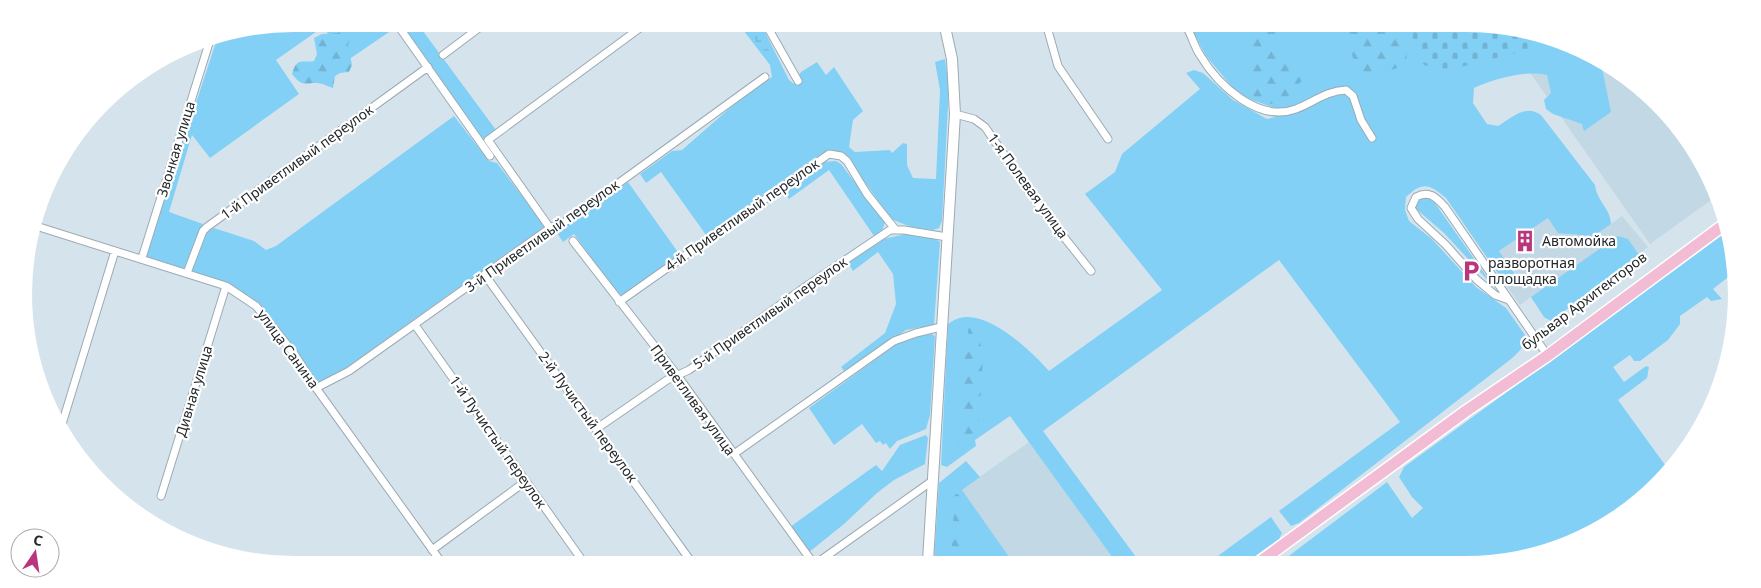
<svg xmlns="http://www.w3.org/2000/svg" width="1761" height="588" viewBox="0 0 1761 588" font-family="'Noto Sans',sans-serif">
<style>
.built{fill:#c2d8e4}
.green{fill:#83d0f6}
.forest{fill:url(#forest-firs)}
.wetland{fill:url(#wetland-marsh)}
.cemetery{fill:url(#cemetery-stones)}
.lines{fill:none;stroke-linecap:round;stroke-linejoin:round}
.minor-casing{stroke:#9caab2;stroke-width:9}
.secondary-casing{stroke:#9caab2;stroke-width:12}
.primary-casing{stroke:#fff;stroke-width:14}
.minor{stroke:#fff;stroke-width:7}
.secondary{stroke:#fff;stroke-width:10}
.primary{stroke:#f3bcd5;stroke-width:11}
.labels{text-anchor:middle;stroke-width:4.5;stroke-linejoin:round;paint-order:stroke}
.street-label{font-size:14px;fill:#23282b;stroke:#fff}
.poi-label{font-size:14px;fill:#23282b;stroke:#fff;text-anchor:start}
</style>
<defs>
<pattern id="forest-firs" width="22" height="20" patternUnits="userSpaceOnUse" patternTransform="scale(1.25)"><rect width="22" height="20" fill="#83d0f6"/><path d="M5 1l3.5 6h-7zM16 11l3.5 6h-7z" fill="#71b3d3"/></pattern>
<pattern id="wetland-marsh" width="20" height="14" patternUnits="userSpaceOnUse" patternTransform="scale(1.25)"><rect width="20" height="14" fill="#83d0f6"/><path d="M1 5h8M5 5V1M11 12h8M15 12V8" fill="none" stroke="#71b3d3"/></pattern>
<pattern id="cemetery-stones" width="16" height="16" patternUnits="userSpaceOnUse" patternTransform="scale(1.25)"><rect width="16" height="16" fill="#83d0f6"/><path d="M2 7V4a2 2 0 0 1 4 0v3zM10 15v-3a2 2 0 0 1 4 0v3z" fill="#71b3d3"/></pattern>
</defs>
<rect width="100%" height="100%" fill="#d5e4ec"/>
<path class="built" d="M1557,44L1617,69L1692,144L1714,198L1650,244L1526,67Z
M1622,216L1648,247L1551,321L1544,317L1531,297L1520,305L1506,285L1516,278L1499,251L1548,218L1594,236Z
M1029,442L1115,561H1012L961,490Z"/>
<path class="green" d="M294,24H389L392,30L348,60L323,27L276,60L299,94L210,158L192,135L169,212L203,224L184,269L147,257V252L217,39Z
M400,24H424L420,27L496,130L483,139Z
M740,26H762L789,80L794,84L801,72L817,62L826,75L834,67L863,111L853,120L849,147L855,152L890,150L892,153L903,143L907,144V165L913,178L936,179L940,90L935,62L945,59L949,87L942,221L939,228L933,230L911,227L891,219L849,160L841,152L828,150L813,159L706,235L661,172L646,183L640,174L672,151L682,150L747,93L772,77L770,65Z
M1191,28L1520,29L1601,63L1611,112L1584,131L1582,124L1553,114L1546,109L1544,100L1551,93L1547,75C1525,70 1494,79 1474,88L1473,103L1487,124L1498,126C1513,117 1525,104 1541,115L1595,185C1596,200 1611,209 1611,224L1594,236L1558,233L1548,218L1499,251L1517,278L1506,285L1446,198C1429,184 1423,181 1406,197L1405,210L1409,221L1432,239L1476,287L1506,308L1525,335C1525,347 1519,352 1511,359L1299,523L1291,526L1279,511L1400,422L1279,260L1043,431L1139,561H1115L1010,416L975,440L976,446L947,467L941,465L948,324C978,298 1030,350 1049,371L1162,290L1085,194L1115,172L1122,154L1200,89L1186,73L1194,70L1203,73L1233,100L1267,119L1275,117V108L1247,98L1233,88L1206,56Z
M454,116L489,161L497,163L545,226L343,370L320,382L314,380L266,312L243,293L191,272L208,230L214,228L254,241L266,250L276,246Z
M836,161L841,164L885,222L882,231L874,236L829,170L789,199L783,190L823,162Z
M628,182L680,255L623,296L615,291L574,234L563,242L557,233Z
M1421,197L1432,199L1494,287L1444,233L1415,208L1417,201Z
M1728,231L1732,242V274L1713,289L1722,299L1711,301L1707,297L1680,316V324L1668,340L1640,361H1634L1630,355L1613,367L1624,382L1646,366L1649,367L1647,378L1618,400L1668,469L1645,497L1586,537L1503,562L1282,561L1387,482L1412,518L1423,508L1412,497L1399,477L1404,467Z
M906,234L930,236L940,242L934,325L906,330L845,372L841,367L885,333L896,304L893,274L878,252L853,271L848,263L883,239Z
M1618,236L1628,239L1639,255L1551,321L1544,317L1531,297Z
M930,333L935,336L930,415L926,429L897,441L890,449L886,443L883,445L880,441L876,443L862,424L834,445L809,408L898,343Z
M926,435L928,438L925,464L894,480L877,493L844,524L808,553L790,527L876,465L882,471L900,445Z
M966,461L980,477L962,490L1012,561H934L939,483Z
M1271,517L1282,533L1279,539L1248,561H1211Z"/>
<path class="forest" d="M350,24L353,29L348,45L352,65L349,72L340,73L335,76L333,88C329,87 322,83 317,83C304,83 302,87 292,74C297,57 301,63 314,61L317,54L314,38L322,34L338,33Z
M1345,28H1400L1407,51L1406,65L1368,78L1357,73Z
M1275,31L1280,49L1308,74L1295,88L1293,99L1286,106L1254,101C1245,72 1243,61 1259,34Z
M969,327L978,329L983,358L978,436L973,440L972,447L958,456L965,346Z
M955,494L964,495L959,561H951Z"/>
<path class="wetland" d="M745,26H761L769,52L765,53Z"/>
<path class="cemetery" d="M1414,29H1520L1546,40L1533,52L1516,53L1457,68L1432,69L1421,63L1412,42Z"/>
<g class="lines">
<g class="minor-casing">
<path id="minor" d="M397,24L490,156
M767,26L798,81
M1047,27L1058,66L1108,139
M1187,28C1192,36 1194,46 1200,55C1218,85 1258,123 1296,109C1314,102 1326,91 1346,90L1353,96L1361,120L1372,138
M443,55L483,25
M955,114L974,119L985,127L1040,207L1091,271
M36,226L226,286L256,306L293,352L316,388L439,559
M550,228L488,140L644,25
M573,241L677,375L811,560
M142,258L210,40
M187,273L203,231L207,227L428,67
M485,275L690,560
M1509,300L1495,295L1476,279L1446,245L1418,219L1411,208L1416,197C1429,190 1436,197 1445,207L1543,349
M619,302L829,154L841,156L847,161L867,194L895,229
M415,325L582,560
M316,388L349,371L550,228L565,222L765,77
M62,424L115,251
M596,429L667,380L689,370L808,285L890,230H904L947,237
M734,454L894,341L916,333L941,327
M161,496L226,286
M432,550L526,481
M821,560L932,481"/>
</g>
<g class="secondary-casing">
<path id="secondary" d="M928,561L955,114L952,59L945,27"/>
</g>
<g class="primary-casing">
<path id="primary" d="M1261,561L1466,411L1547,356L1725,224"/>
</g>
<use href="#minor" class="minor"/>
<use href="#secondary" class="secondary"/>
<use href="#primary" class="primary"/>
</g>
<defs>
<g id="building-bare" transform="scale(1.725)"><path d="M-4-6H4V6H1V3H-1V6H-4ZM-2.5-4.3h1.7v1.8h-1.7ZM.8-4.3h1.7v1.8H.8ZM-2.5-1h1.7V.8h-1.7ZM.8-1h1.7V.8H.8Z" fill="#b9367c" stroke="#fff" stroke-width="2.5" paint-order="stroke"/></g>
<g id="parking-bare" transform="scale(1.725)"><path d="M-3.5-5.5H1a3.5 3.5 0 0 1 0 7H-1V5.5H-3.5ZM-1-3.4V-.6H.8a1.4 1.4 0 0 0 0-2.8Z" fill="#b9367c" stroke="#fff" stroke-width="2.5" paint-order="stroke"/></g>
</defs>
<g fill-rule="evenodd">
<use href="#building-bare" x="1525" y="241"/>
<use href="#parking-bare" x="1471" y="271"/>
</g>
<g class="labels">
<g class="street-label">
<text transform="translate(176 149) rotate(-73)" y="5">Звонкая улица</text>
<text transform="translate(297 162) rotate(-36)" y="5">1-й Приветливый переулок</text>
<text transform="translate(1028 186) rotate(54)" y="5">1-я Полевая улица</text>
<text transform="translate(742 215) rotate(-35)" y="5">4-й Приветливый переулок</text>
<text transform="translate(542 236) rotate(-35)" y="5">3-й Приветливый переулок</text>
<text transform="translate(1584 301) rotate(-37)" y="5">бульвар Архитекторов</text>
<text transform="translate(770 313) rotate(-35)" y="5">5-й Приветливый переулок</text>
<text transform="translate(288 349) rotate(54)" y="5">улица Санина</text>
<text transform="translate(194 391) rotate(-73)" y="5">Дивная улица</text>
<text transform="translate(693 400) rotate(54)" y="5">Приветливая улица</text>
<text transform="translate(588 417) rotate(54)" y="5">2-й Лучистый переулок</text>
<text transform="translate(498 442) rotate(55)" y="5">1-й Лучистый переулок</text>
</g>
<g class="poi-label">
<text x="1542" y="246">Автомойка</text>
<text x="1488" y="268">разворотная<tspan x="1488" dy="16">площадка</tspan></text>
</g>
</g>
<path d="M0 0H1761V588H0ZM294 32H1466A262 262 0 0 1 1728 294V294A262 262 0 0 1 1466 556H294A262 262 0 0 1 32 294V294A262 262 0 0 1 294 32Z" fill="#fff" fill-rule="evenodd"/>
<g transform="translate(35 553) rotate(13)"><circle r="24" fill="#ffffff" stroke="#a7a9aa"/>
<path d="M0-4L9 19L0 12L-9 19Z" fill="#b9367c"/>
<text y="-8" font-size="14" font-weight="bold" text-anchor="middle" fill="#23282b">С</text>
</g>
</svg>
